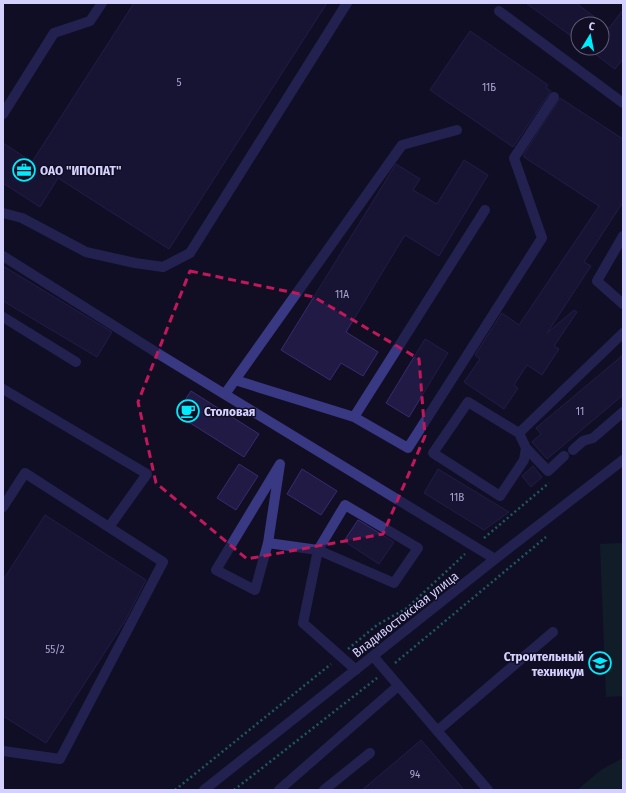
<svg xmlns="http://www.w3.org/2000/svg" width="626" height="793" viewBox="0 0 626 793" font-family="'Fira Sans Condensed',sans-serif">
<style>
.green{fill:#112e2c}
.building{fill:#211a45;stroke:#372c71}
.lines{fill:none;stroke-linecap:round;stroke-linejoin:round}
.path{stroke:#2eb5a9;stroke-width:2.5;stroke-dasharray:2 3;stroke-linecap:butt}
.minor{stroke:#393983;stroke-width:10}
.marked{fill:none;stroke:#c2185b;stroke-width:3;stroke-dasharray:8 5;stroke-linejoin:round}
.labels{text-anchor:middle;stroke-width:3;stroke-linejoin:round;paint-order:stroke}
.number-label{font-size:11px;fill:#a7a3d0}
.poi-label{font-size:13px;font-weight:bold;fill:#d4d1ff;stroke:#110e24;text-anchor:start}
.street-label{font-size:13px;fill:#d4d1ff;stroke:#110e24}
</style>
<rect width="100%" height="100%" fill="#110e24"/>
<path class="green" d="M623,543V696L606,697L600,544Z
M623,758V790H577L601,770Z"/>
<path class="building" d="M134,3H327L169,249L58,178L40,207L3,183V143L32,162Z
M526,3H576L609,28L623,10V59L615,69L587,48H602V24H578V41Z
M470,31L548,85L546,88L551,91L513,147L430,90Z
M560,98L623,139V202L584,262L591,266L547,333L574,310L577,312L554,346L559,349L542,375L527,365L514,385L518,388L504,409L464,382L480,359L475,355L502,313L519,325L599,206L524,157V154Z
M464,160L488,175L439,256L405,235L346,332L378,352L363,376L341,363L330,380L281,350L396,164L420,179L413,190L437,204Z
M3,266L112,332L97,357L3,301Z
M425,339L448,353L409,417L386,403Z
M623,355V395L547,459L532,442L541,434L536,428Z
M191,391L259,434L244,457L176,414Z
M239,464L258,476L236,510L217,498Z
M533,466L542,477L531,487L522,476Z
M302,469L337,491L321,515L287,494Z
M438,469L489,500L509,512L484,530L424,493Z
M45,515L146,580L125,621L46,743L3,716V580Z
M358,520L394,542L379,564L344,541Z
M421,740L464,790H362L400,758Z"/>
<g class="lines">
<path class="path" d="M484,538L549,483
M348,649L377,625L407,608L465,554
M395,663L546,537
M3,790H5
M175,790L331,664
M234,790L377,678"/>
<path class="minor" d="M499,11L623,103
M3,114L54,33L90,21L102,3
M3,213L22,218L86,252L135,263L163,267L190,253L347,3
M623,236L597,281L623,304
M3,256L162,356L495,559
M3,317L76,362
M235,380L354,417L408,448L542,238L514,158L554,97
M3,389L147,474L109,527
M225,394L402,145L457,130
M468,402L519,433L526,448L524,460L500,496L433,453Z
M354,417L485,210
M519,433L623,333
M526,448L548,471L564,456
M573,450L583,441L593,438L623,412
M3,507L25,473L163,562L60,759L3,751
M268,543L255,590L216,570L280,464L268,543L318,550L394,583L418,548L345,505L318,550L303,623L356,670
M373,656L488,790
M437,731L553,632
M204,790L495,559L623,460
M279,790L398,686
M324,790L370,753"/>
</g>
<path d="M0 0H626V793H0ZM190,271L314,297L419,359L425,436L383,534L247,559L156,483L138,402Z" fill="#110e24" fill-opacity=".55" fill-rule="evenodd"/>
<path class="marked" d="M190,271L314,297L419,359L425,436L383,534L247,559L156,483L138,402Z"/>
<defs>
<g id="office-ring" transform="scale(1.15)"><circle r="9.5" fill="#110e24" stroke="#00ebfc" stroke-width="1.5"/><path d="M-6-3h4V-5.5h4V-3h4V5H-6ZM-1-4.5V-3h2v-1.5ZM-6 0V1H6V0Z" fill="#00ebfc"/></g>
<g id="cafe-ring" transform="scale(1.15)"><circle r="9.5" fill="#110e24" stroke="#00ebfc" stroke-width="1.5"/><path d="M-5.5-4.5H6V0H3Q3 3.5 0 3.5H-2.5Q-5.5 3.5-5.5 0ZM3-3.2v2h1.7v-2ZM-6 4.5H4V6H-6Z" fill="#00ebfc"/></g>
<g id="university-ring" transform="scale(1.15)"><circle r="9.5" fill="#110e24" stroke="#00ebfc" stroke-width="1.5"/><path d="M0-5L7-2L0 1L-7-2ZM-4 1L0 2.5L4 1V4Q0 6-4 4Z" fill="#00ebfc"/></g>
</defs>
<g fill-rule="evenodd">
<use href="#office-ring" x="24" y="170"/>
<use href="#cafe-ring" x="188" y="411"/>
<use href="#university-ring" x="600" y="663"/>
</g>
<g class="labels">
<g class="number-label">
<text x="179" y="86">5</text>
<text x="489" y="91">11Б</text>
<text x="342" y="298">11А</text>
<text x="580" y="415">11</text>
<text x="457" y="501">11В</text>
<text x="55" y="653">55/2</text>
<text x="415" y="778">94</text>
</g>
<g class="poi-label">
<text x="40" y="175">ОАО "ИПОПАТ"</text>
<text x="204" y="416">Столовая</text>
<text x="584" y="661" text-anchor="end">Строительный<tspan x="584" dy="15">техникум</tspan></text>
</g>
<g class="street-label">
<text transform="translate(405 614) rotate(-38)" y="5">Владивостокская улица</text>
</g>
</g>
<rect width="626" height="793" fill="none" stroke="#d4d1ff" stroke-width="8"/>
<g transform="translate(590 36) rotate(10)"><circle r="19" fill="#110e24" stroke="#5f5c7c"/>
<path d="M0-3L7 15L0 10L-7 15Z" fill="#00ebfc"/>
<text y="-6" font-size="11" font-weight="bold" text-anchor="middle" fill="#d4d1ff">С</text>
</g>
</svg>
